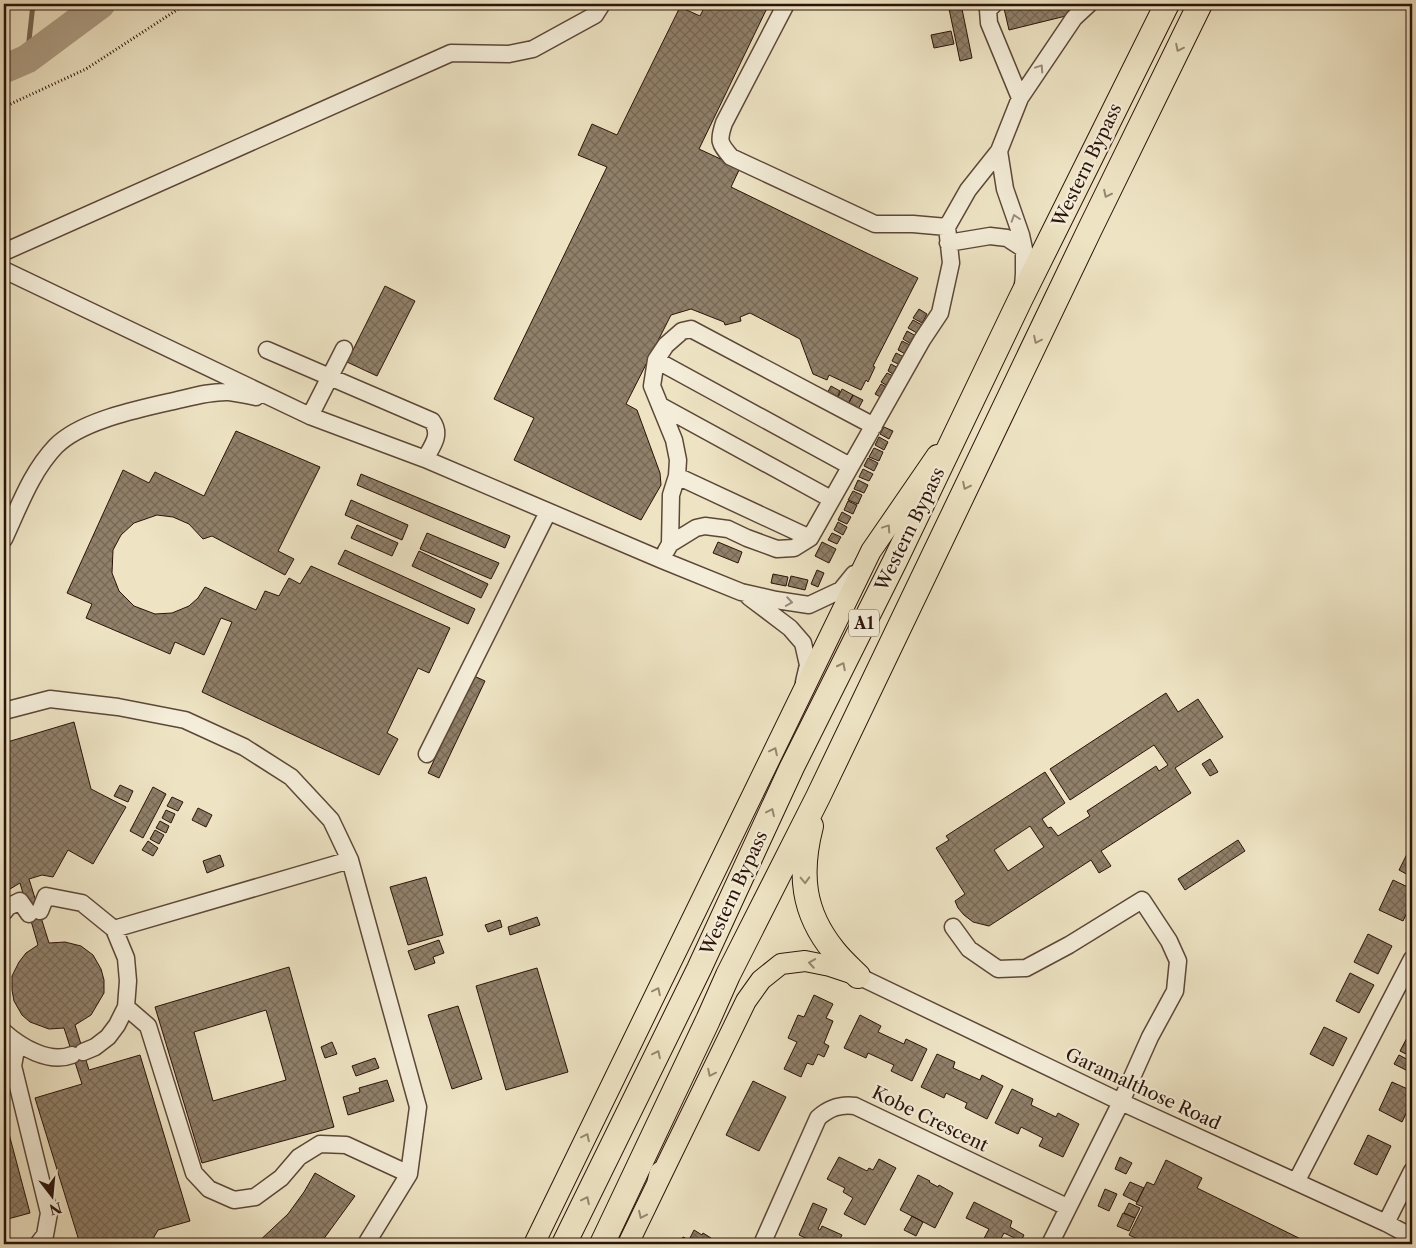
<svg xmlns="http://www.w3.org/2000/svg" width="1416" height="1248" viewBox="0 0 1416 1248" font-family="'Libre Caslon Text',serif">
<style>
.lines{fill:none;stroke-linecap:round;stroke-linejoin:round}
.stream{stroke:#786653;stroke-width:5}
.river{stroke:#ac9d84;stroke-width:29}
.building{fill:url(#building-cross-hatch);stroke:#2b1309;fill-rule:evenodd}
.minor-casing{stroke:#5c4738;stroke-width:19}
.major-casing{stroke:#2b1309;stroke-width:22}
.highway-casing{stroke:#2b1309;stroke-width:26}
.path{stroke:#2b1309;stroke-width:3;stroke-dasharray:1 2.5;stroke-linecap:butt}
.minor{stroke:#f4edd9;stroke-width:16}
.major{stroke:#eee4c4;stroke-width:20}
.highway{stroke:#eee4c4;stroke-width:24}
.oneway{stroke:#968670}
.oneway2{stroke:#9a8b7b}
.labels{text-anchor:middle;stroke-width:4.5;stroke-linejoin:round;paint-order:stroke}
.shield{fill:#f4edd9;stroke:#675447;stroke-width:1}
.shield-label{font-size:16px;font-weight:bold;fill:#2b1309}
.street-label{font-size:18px;fill:#2b1309;stroke:#f4edd9}
</style>
<defs>
<pattern id="building-cross-hatch" width="8" height="8" patternUnits="userSpaceOnUse" patternTransform="scale(1.25)"><rect width="8" height="8" fill="#90806a"/><path d="M0 0l8 8M0 8l8-8" fill="none" stroke="#766855"/></pattern>
</defs>
<rect width="100%" height="100%" fill="#eee4c4"/>
<filter id="stains"><feTurbulence type="fractalNoise" baseFrequency=".004" numOctaves="4"/><feColorMatrix values="0 0 0 0 .2 0 0 0 0 .09 0 0 0 0 .02 0 0 0 .5 -.17"/></filter>
<radialGradient id="worn" r=".72"><stop offset=".6" stop-color="#630" stop-opacity="0"/><stop offset="1" stop-color="#630" stop-opacity=".3"/></radialGradient>
<g class="lines">
<path class="stream" d="M27,59L33,4"/>
<path class="river" d="M4,69L27,59L101,4"/>
</g>
<path class="building" d="M706,4H769L699,149L740,168L731,187L918,278L873,366L875,367L868,382L866,380L861,390L829,375L827,380L813,374L800,339L750,313L740,317L741,321L725,325L724,322L691,309L671,315L626,404L637,410L660,473L661,485L641,520L514,460L534,418L494,399L607,167L578,155L592,124L617,135L680,7L700,16Z
M948,4H961L972,58L960,61Z
M1003,4H1076L1078,13L1009,30Z
M951,31L954,44L934,48L931,35Z
M385,286L415,301L377,376L347,362Z
M919,309L927,314L922,323L913,318Z
M913,320L922,325L917,333L908,328Z
M907,331L916,336L911,344L903,339Z
M902,341L912,346L907,355L898,350Z
M896,353L906,358L902,366L892,361Z
M891,364L900,369L896,376L888,371Z
M887,373L897,378L891,388L881,382Z
M881,384L890,389L884,399L875,394Z
M831,386L840,391L834,404L824,399Z
M842,389L853,395L846,408L835,403Z
M853,395L863,400L856,413L846,408Z
M884,427L893,431L889,439L880,434Z
M236,431L320,467L278,551L294,559L285,575L212,536L203,539L189,524L173,517L157,515L134,523L121,535L113,550L112,573L119,591L134,606L155,614L172,613L189,606L198,598L205,587L256,610L265,591L279,596L289,578L300,584L311,566L450,628L429,673L418,668L387,733L398,739L379,775L202,692L232,622L221,618L204,655L175,642L170,654L86,618L92,604L67,593L123,470L149,483L155,472L204,496Z
M879,437L888,442L884,450L875,445Z
M874,448L883,452L879,461L869,457Z
M868,458L878,463L874,471L864,466Z
M863,469L873,474L869,481L859,477Z
M361,474L510,536L505,548L357,485Z
M858,480L868,485L864,493L854,489Z
M853,491L862,495L858,504L848,500Z
M351,500L408,525L402,540L345,515Z
M848,501L857,505L853,514L844,510Z
M842,512L851,517L847,524L838,520Z
M838,522L847,527L843,535L834,530Z
M357,525L398,543L392,556L351,538Z
M427,533L499,563L491,579L420,549Z
M832,533L841,537L837,544L828,540Z
M718,542L742,552L738,563L713,553Z
M822,542L836,549L829,563L815,556Z
M345,550L475,609L468,624L338,564Z
M419,551L488,584L481,598L412,566Z
M817,570L824,573L818,587L811,584Z
M773,574L788,577L786,586L771,583Z
M791,576L808,580L805,590L788,586Z
M474,676L485,681L439,778L428,773Z
M1166,693L1178,712L1198,699L1223,737L1175,768L1191,793L1101,851L1111,866L1099,873L1091,860L989,926L973,922L964,915L958,908L955,901L965,894L936,848L949,840L946,836L1045,772L1065,803L1042,819L1048,828L1051,827L1058,836L1090,816L1087,811L1156,766L1159,771L1168,765L1154,745L1070,800L1050,769ZM1030,826L1044,847L1008,871L994,850Z
M74,722L91,789L126,807L93,864L68,850L53,877L42,875L29,879L49,943L65,942L81,946L93,955L101,969L104,980V993L91,1015L75,1025L89,1070L140,1055L190,1221L158,1230L150,1244H80L35,1098L82,1084L64,1028L49,1029L30,1022L22,1015L14,1001L12,990V976L19,962L26,953L38,945L20,883L10,889L4,885V743Z
M1210,759L1218,772L1210,776L1202,764Z
M120,785L133,791L128,802L114,796Z
M153,787L166,794L143,838L130,831Z
M172,797L183,802L178,811L167,806Z
M198,808L212,815L206,827L192,820Z
M166,810L175,814L171,823L162,818Z
M160,821L169,826L166,833L156,828Z
M155,830L164,835L159,844L150,839Z
M1238,840L1245,851L1185,890L1178,879Z
M148,841L158,848L153,856L142,850Z
M1412,844V877L1399,870Z
M220,855L224,866L207,873L203,861Z
M426,877L443,935L408,945L390,887Z
M1393,880L1412,889V902L1403,921L1379,910Z
M537,917L540,925L510,935L508,927Z
M500,920L502,927L488,932L485,925Z
M1368,934L1392,946L1378,974L1354,962Z
M439,940L444,953L433,957L435,963L415,970L408,951Z
M289,967L334,1127L202,1163L155,1007ZM266,1010L286,1080L213,1101L194,1032Z
M537,968L568,1072L506,1090L476,986Z
M1350,973L1374,985L1359,1013L1336,1001Z
M814,995L833,1004L826,1018L833,1021L824,1043L829,1046L824,1057L818,1054L813,1065L807,1063L801,1077L784,1069L797,1042L788,1038L798,1015L804,1017Z
M458,1006L482,1079L452,1089L428,1015Z
M860,1015L881,1026L878,1032L904,1044L906,1039L927,1049L912,1081L891,1071L894,1065L868,1053L866,1058L844,1048Z
M1324,1027L1347,1038L1333,1066L1310,1054Z
M1410,1032L1412,1033V1057L1400,1051Z
M332,1042L337,1054L325,1058L321,1047Z
M937,1054L955,1062L953,1068L980,1080L982,1075L1003,1086L987,1119L965,1108L967,1103L946,1093L944,1098L921,1087Z
M1399,1055L1412,1062L1408,1071L1394,1064Z
M375,1058L379,1068L356,1076L352,1066Z
M387,1080L394,1101L348,1115L343,1097L360,1092L359,1088Z
M753,1081L786,1097L759,1151L726,1135Z
M1392,1082L1412,1091V1101L1402,1122L1379,1110Z
M1012,1089L1033,1099L1031,1105L1056,1117L1058,1113L1079,1124L1063,1157L1039,1146L1043,1138L1021,1127L1018,1134L995,1123Z
M4,1115L30,1213L4,1220Z
M1368,1135L1391,1146L1377,1175L1354,1164Z
M839,1157L867,1171L869,1168L873,1170L879,1159L896,1168L865,1225L844,1214L853,1198L843,1192L845,1188L827,1179Z
M1120,1157L1132,1163L1126,1174L1115,1169Z
M1166,1160L1202,1178L1197,1188L1311,1244H1148L1129,1235L1143,1207L1136,1204L1147,1182L1154,1185Z
M315,1173L355,1196L320,1244H256L288,1214L304,1192Z
M918,1175L930,1181L929,1182L938,1187L939,1185L953,1193L935,1228L900,1210Z
M1130,1182L1144,1188L1137,1202L1123,1195Z
M1105,1189L1117,1194L1109,1211L1098,1206Z
M974,1202L1012,1221L1010,1227L1024,1235L1021,1241L1004,1233L998,1244H981L989,1229L966,1218Z
M813,1203L827,1209L818,1229L820,1230L822,1226L842,1235L839,1241L845,1244H815L816,1243L799,1235Z
M1129,1203L1140,1208L1135,1218L1124,1213Z
M1123,1213L1135,1218L1129,1231L1117,1226Z
M912,1216L923,1222L916,1236L904,1230Z
M694,1230L702,1235L703,1233L711,1238L708,1244H679L683,1237L689,1240Z"/>
<g class="lines">
<g class="minor-casing">
<path id="minor" d="M786,4L724,123C718,141 719,143 731,157L875,224H913L947,227
M994,4L988,10L989,23L1020,98
M948,243L990,236L1007,238L1024,249
M4,252L451,53L509,54L533,49L595,15L602,4
M4,270L310,416L425,459L662,560L741,592L776,600L809,605L841,590L854,574
M1023,285L1024,274V249L1021,235L1005,189L999,151L1020,98L1074,18L1089,4
M267,350L432,421C442,435 432,446 425,459
M656,360L850,466
M661,406L831,499
M310,416L344,349
M677,476L810,538
M4,539C19,507 31,472 56,446C81,421 135,410 169,402C188,398 209,391 229,392C238,393 247,395 256,397
M670,544L696,528L705,526L728,529L747,538L777,549L794,548L810,538L922,340L940,313L951,263L947,227L968,190L999,151
M666,551L670,544L671,495L677,476L678,460L674,440L652,386L656,360L666,345L682,331L691,329L874,426
M749,597L790,628L803,643L808,665L804,682
M4,711L50,699L118,707L185,720L244,747L291,777L331,820L350,860L418,1107L409,1174L366,1244
M427,754L548,512
M40,911L46,896L82,903L114,929L126,958L128,981L126,1007L117,1025L108,1037L95,1047L83,1052
M4,912L8,907L20,901L29,914
M953,927L969,949L998,969L1026,968L1069,945L1142,900L1169,941L1178,961L1175,991L1150,1037L1121,1102L1050,1244
M114,929L350,860
M858,976L1121,1102L1386,1223L1412,1237
M126,1007L148,1026L194,1173L209,1189L234,1200L255,1197L281,1178L299,1157L320,1144L346,1145L409,1174
M4,1032C21,1047 49,1064 72,1055
M17,1044L13,1066L49,1213L45,1235L38,1244
M1296,1182L1412,959
M1386,1223L1412,1171
M762,1244L818,1118C829,1108 840,1104 855,1106L1067,1207"/>
</g>
<g class="major-casing">
<path id="major" d="M657,1184L746,1001L761,980L781,964L805,961L830,966L857,975
M534,1244L871,551L937,455
M628,1244L657,1184L660,1172"/>
</g>
<g class="highway-casing">
<path id="highway" d="M811,826C799,873 802,912 834,951C841,960 850,968 858,976
M564,1244L699,969L792,767L895,561L1020,300L1167,4
M602,1244L708,1020L728,975L818,797L1089,231L1200,4"/>
</g>
<path class="path" d="M4,107L86,69L186,4"/>
<use href="#minor" class="minor"/>
<use href="#major" class="major"/>
<use href="#highway" class="highway"/>
</g>
<defs><path id="oneway-chevron" d="M-2-3.5L2.5 0L-2 3.5" fill="none" stroke-width="1.6" stroke-linecap="round" stroke-linejoin="round" transform="scale(1.25)"/></defs>
<g class="oneway">
<use href="#oneway-chevron" transform="translate(1179 48) rotate(116)"/>
<use href="#oneway-chevron" transform="translate(1107 194) rotate(116)"/>
<use href="#oneway-chevron" transform="translate(1037 340) rotate(116)"/>
<use href="#oneway-chevron" transform="translate(966 486) rotate(116)"/>
<use href="#oneway-chevron" transform="translate(887 528) rotate(-56)"/>
<use href="#oneway-chevron" transform="translate(842 666) rotate(-63)"/>
<use href="#oneway-chevron" transform="translate(774 751) rotate(-64)"/>
<use href="#oneway-chevron" transform="translate(771 812) rotate(-65)"/>
<use href="#oneway-chevron" transform="translate(805 880) rotate(88)"/>
<use href="#oneway-chevron" transform="translate(812 963) rotate(-171)"/>
<use href="#oneway-chevron" transform="translate(657 991) rotate(-64)"/>
<use href="#oneway-chevron" transform="translate(657 1054) rotate(-64)"/>
<use href="#oneway-chevron" transform="translate(711 1073) rotate(116)"/>
<use href="#oneway-chevron" transform="translate(586 1137) rotate(-64)"/>
<use href="#oneway-chevron" transform="translate(586 1200) rotate(-64)"/>
<use href="#oneway-chevron" transform="translate(642 1215) rotate(115)"/>
</g>
<g class="oneway2">
<use href="#oneway-chevron" transform="translate(1040 68) rotate(-56)"/>
<use href="#oneway-chevron" transform="translate(1015 218) rotate(-108)"/>
<use href="#oneway-chevron" transform="translate(789 602) rotate(9)"/>
</g>
<g class="labels">
<rect class="shield" x="849" y="609.5" width="30" height="27" rx="4"/>
<g class="shield-label">
<text x="864" y="629">A1</text>
</g>
<g class="street-label">
<text transform="translate(1087 165) rotate(-64)" y="6">Western Bypass</text>
<text transform="translate(910 529) rotate(-64)" y="6">Western Bypass</text>
<text transform="translate(734 893) rotate(-65)" y="6">Western Bypass</text>
<text transform="translate(1143 1089) rotate(25)" y="6">Garamalthose Road</text>
<text transform="translate(930 1119) rotate(26)" y="6">Kobe Crescent</text>
</g>
</g>
<rect width="1416" height="1248" fill="none" stroke="#eee4c4" stroke-width="20"/>
<rect x="5" y="5" width="1406" height="1238" fill="none" stroke="#2b1309" stroke-width="2.5"/>
<rect x="10" y="10" width="1396" height="1228" fill="none" stroke="#2b1309"/>
<g transform="translate(52 1196) rotate(164)" stroke="#f4edd9" stroke-width="4" paint-order="stroke">
<path d="M0-4L9 19L0 12L-9 19Z" fill="#2b1309"/>
<text y="-8" font-size="14" font-weight="bold" text-anchor="middle" fill="#2b1309">N</text>
</g>
<rect width="100%" height="100%" filter="url(#stains)"/>
<rect width="100%" height="100%" fill="url(#worn)"/>
</svg>
